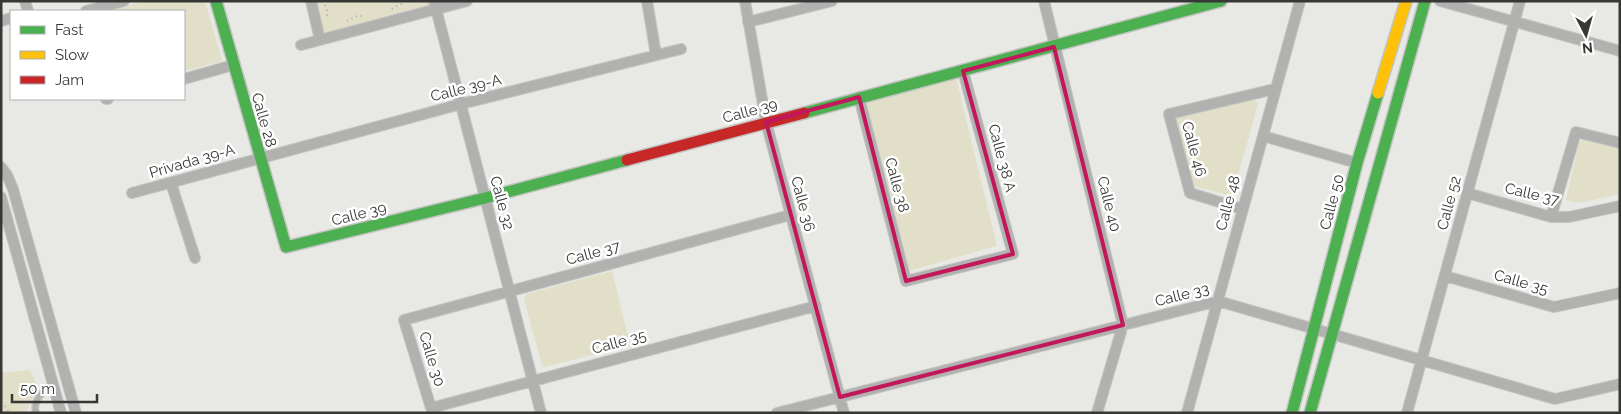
<svg xmlns="http://www.w3.org/2000/svg" width="1621" height="414" viewBox="0 0 1621 414" font-family="Raleway,sans-serif">
<style>
.green{fill:#e1dfc7}
.lines{fill:none;stroke-linecap:round;stroke-linejoin:round}
.lane-casing{stroke:#c4c4c3;stroke-width:8}
.street-casing{stroke:#c4c4c3;stroke-width:12}
.fast-casing{stroke:#c4c4c3;stroke-width:14}
.slow-casing{stroke:#c4c4c3;stroke-width:14}
.jam-casing{stroke:#c4c4c3;stroke-width:14}
.path{stroke:#a8a8a8;stroke-width:2;stroke-dasharray:1 4;stroke-linecap:butt}
.lane{stroke:#b1b1b0;stroke-width:5}
.street{stroke:#b1b1b0;stroke-width:10}
.fast{stroke:#4caf50;stroke-width:11}
.slow{stroke:#ffc107;stroke-width:11}
.jam{stroke:#c62828;stroke-width:11}
.marked{fill:none;stroke:#c2185b;stroke-width:4;stroke-linejoin:round}
.labels{text-anchor:middle;stroke-width:5;stroke-linejoin:round;paint-order:stroke}
.street-label{font-size:15px;fill:#373736;stroke:#fff}
</style>
<rect width="100%" height="100%" fill="#e8e8e5"/>
<path class="green" d="M144,1H205L222,61L184,71V11H110Z
M315,1H428L429,7L323,35Z
M956,78L997,246L908,271L865,103Z
M1252,98L1258,104L1232,196L1194,186L1175,117Z
M1587,137L1620,146V194L1578,203L1566,200L1579,143Z
M612,271L630,345L545,367L542,365L524,299L527,294Z
M30,370L38,388L26,413H1V373Z"/>
<g class="lines">
<g class="lane-casing">
<path id="lane" d="M36,413C32,399 44,392 53,383"/>
</g>
<g class="street-casing">
<path id="street" d="M25,1L28,11
M311,1L320,40
M434,1L541,413
M647,1L656,55
M745,1L766,122L844,413
M1044,1L1123,325L1097,413
M1440,1L1620,51
M86,11L124,1
M1,21L11,18
M748,22L832,1
M301,45L467,1
M184,79L233,65
M859,97L906,281L1013,254L963,71
M106,99H108
M1263,136L1357,163
M1,167L7,175L13,189L76,413
M171,183L195,258
M132,193L461,104L681,49
M1467,193L1551,217H1569L1620,206
M1,197L61,413
M1242,209L1190,193L1169,114L1275,89
M790,215L404,320L431,408L816,306
M1551,217L1576,132L1620,143
M1445,276L1554,307L1620,293
M777,413L1218,301L1555,399L1620,384
M1187,413L1300,1
M1407,413L1520,1"/>
</g>
<g class="fast-casing">
<path id="fast" d="M216,1L286,247L485,198L627,160
M804,113L1221,1
M1292,413L1357,163L1378,93
M1310,413L1425,1"/>
</g>
<g class="slow-casing">
<path id="slow" d="M1378,93L1406,1"/>
</g>
<g class="jam-casing">
<path id="jam" d="M627,160L804,113"/>
</g>
<path class="path" d="M322,1C326,5 329,12 326,17
M392,9L400,4L405,5
M347,21L357,16H364
M1,403L6,407L9,413"/>
<use href="#lane" class="lane"/>
<use href="#street" class="street"/>
<use href="#fast" class="fast"/>
<use href="#slow" class="slow"/>
<use href="#jam" class="jam"/>
</g>
<path class="marked" d="M1054,47L1123,325L840,397L766,122L859,97L906,281L1013,254L963,71Z"/>
<g class="labels">
<g class="street-label">
<text transform="translate(466 88) rotate(-14)" y="5">Calle 39-A</text>
<text transform="translate(750 111) rotate(-15)" y="5">Calle 39</text>
<text transform="translate(264 120) rotate(74)" y="5">Calle 28</text>
<text transform="translate(1194 149) rotate(75)" y="5">Calle 46</text>
<text transform="translate(1002 158) rotate(75)" y="5">Calle 38 A</text>
<text transform="translate(192 161) rotate(-16)" y="5">Privada 39-A</text>
<text transform="translate(897 185) rotate(75)" y="5">Calle 38</text>
<text transform="translate(1532 194) rotate(13)" y="5">Calle 37</text>
<text transform="translate(1332 202) rotate(-75)" y="5">Calle 50</text>
<text transform="translate(502 203) rotate(75)" y="5">Calle 32</text>
<text transform="translate(1228 203) rotate(-75)" y="5">Calle 48</text>
<text transform="translate(1449 203) rotate(-75)" y="5">Calle 52</text>
<text transform="translate(803 204) rotate(75)" y="5">Calle 36</text>
<text transform="translate(1109 204) rotate(76)" y="5">Calle 40</text>
<text transform="translate(359 214) rotate(-14)" y="5">Calle 39</text>
<text transform="translate(593 253) rotate(-15)" y="5">Calle 37</text>
<text transform="translate(1521 282) rotate(16)" y="5">Calle 35</text>
<text transform="translate(1182 295) rotate(-14)" y="5">Calle 33</text>
<text transform="translate(619 342) rotate(-15)" y="5">Calle 35</text>
<text transform="translate(432 359) rotate(73)" y="5">Calle 30</text>
</g>
</g>
<rect width="1621" height="414" fill="none" stroke="#373736" stroke-width="5"/>
<rect x="10" y="10" width="175" height="90" fill="#ffffff" stroke="#afafaf"/>
<rect x="20" y="26" width="25" height="8" fill="#4caf50" stroke="#afafaf"/>
<text x="55" y="35" font-size="15" fill="#373736">Fast</text>
<rect x="20" y="51" width="25" height="8" fill="#ffc107" stroke="#afafaf"/>
<text x="55" y="60" font-size="15" fill="#373736">Slow</text>
<rect x="20" y="76" width="25" height="8" fill="#c62828" stroke="#afafaf"/>
<text x="55" y="85" font-size="15" fill="#373736">Jam</text>
<g transform="translate(1586 35) rotate(174)" stroke="#ffffff" stroke-width="4" paint-order="stroke">
<path d="M0-4L9 19L0 12L-9 19Z" fill="#373736"/>
<text y="-8" font-size="14" font-weight="bold" text-anchor="middle" fill="#373736">N</text>
</g>
<path d="M12 394v8h85v-8" fill="none" stroke="#373736" stroke-width="2.5"/>
<text x="20" y="394" font-size="15" fill="#373736" stroke="#ffffff" stroke-width="4" paint-order="stroke">50 m</text>
</svg>
